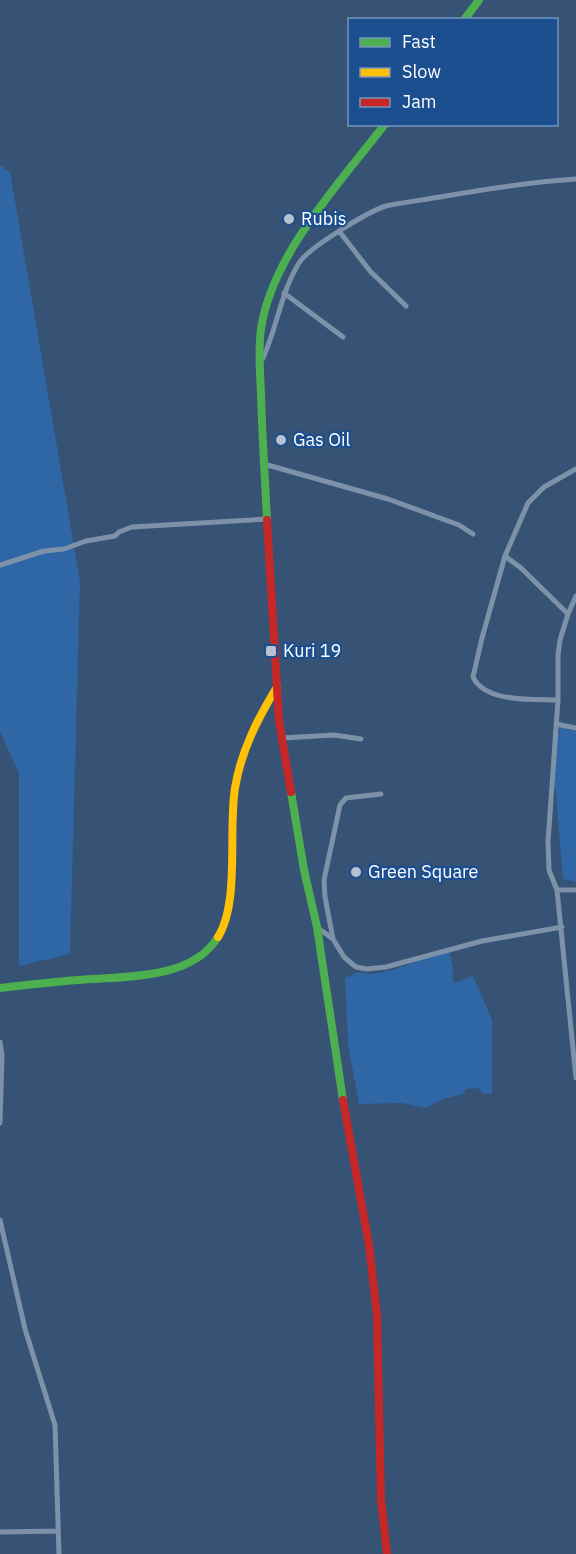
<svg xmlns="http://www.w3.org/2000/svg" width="576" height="1554" viewBox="0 0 576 1554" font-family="'IBM Plex Sans',sans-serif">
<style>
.green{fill:#2f66a5}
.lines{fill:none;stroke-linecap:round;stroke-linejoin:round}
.street{stroke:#7d92a8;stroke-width:5}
.fast{stroke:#4caf50;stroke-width:8}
.slow{stroke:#ffc107;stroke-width:8}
.jam{stroke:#c62828;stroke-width:8}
.poi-dot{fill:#b9c2ce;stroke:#1b4f8f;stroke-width:2}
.labels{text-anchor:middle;stroke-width:4.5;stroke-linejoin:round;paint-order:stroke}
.poi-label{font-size:18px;fill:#fff;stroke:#1b4f8f;text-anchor:start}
</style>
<rect width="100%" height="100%" fill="#365274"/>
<path class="green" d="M0,165L10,172L80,581L70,954L19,966V773L0,732Z
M559,727L576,731V882L563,879L554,772L556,733H560Z
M449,950L453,969V983L473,976L492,1020V1093L483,1094L478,1088L466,1089L464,1094L443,1099L425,1108L402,1103L359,1104L348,1045L345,978L358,972L371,974L393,970Z"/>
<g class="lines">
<path class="street" d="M339,231L370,271L406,306
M284,293L343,337
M262,360C277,329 280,294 299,263C308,248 369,211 386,206C404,202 423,200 440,197C485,189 531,182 576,179
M264,464L388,499L459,525L473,534
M505,556L521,568L568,614
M0,565L44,551L64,549L86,541L115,536L119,532L132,527L267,519
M576,596L568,614L560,640L558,655V700L548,842L549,870L557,890L576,1078
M558,700C534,699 485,703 473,677L482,638L505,556L528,503L544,487L576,469
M556,724L576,728
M282,738L334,735L361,739
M557,890H576
M318,928L333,939L344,957L356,967L366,969L386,967L482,941L562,927
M333,939L325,897L324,880L340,805L346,798L381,794
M0,1042L2,1055L0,1123
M0,1220L25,1329L55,1425L59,1554
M0,1532L58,1531"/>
<path class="fast" d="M464,20L479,0
M267,520C265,478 262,435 261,393C260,372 258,349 261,329C272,254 340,183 385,124
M291,792L304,870L317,927L343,1100
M0,988C26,985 52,982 78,980C123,976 191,981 218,937"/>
<path class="slow" d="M218,937C240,902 228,830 235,788C241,751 258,718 277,687"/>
<path class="jam" d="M267,520L279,721L291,792
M343,1100L369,1245L377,1315L381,1499L387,1554"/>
</g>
<g class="poi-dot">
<circle cx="289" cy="219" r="6"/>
<circle cx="281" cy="440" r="6"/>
<rect x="265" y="645" width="12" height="12" rx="3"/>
<circle cx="356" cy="872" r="6"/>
</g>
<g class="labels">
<g class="poi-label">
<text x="301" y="225">Rubis</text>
<text x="293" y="446">Gas Oil</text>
<text x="283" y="657">Kuri 19</text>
<text x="368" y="878">Green Square</text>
</g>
</g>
<rect x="348" y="18" width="210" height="108" fill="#1b4f8f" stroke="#7695bc" stroke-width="1.5"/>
<rect x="360" y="38" width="30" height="9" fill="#4caf50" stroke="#7695bc" stroke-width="1.5"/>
<text x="402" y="48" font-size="18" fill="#ffffff">Fast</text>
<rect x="360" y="68" width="30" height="9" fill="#ffc107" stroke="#7695bc" stroke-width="1.5"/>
<text x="402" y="78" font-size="18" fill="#ffffff">Slow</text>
<rect x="360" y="98" width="30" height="9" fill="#c62828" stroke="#7695bc" stroke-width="1.5"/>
<text x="402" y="108" font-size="18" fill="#ffffff">Jam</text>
</svg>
